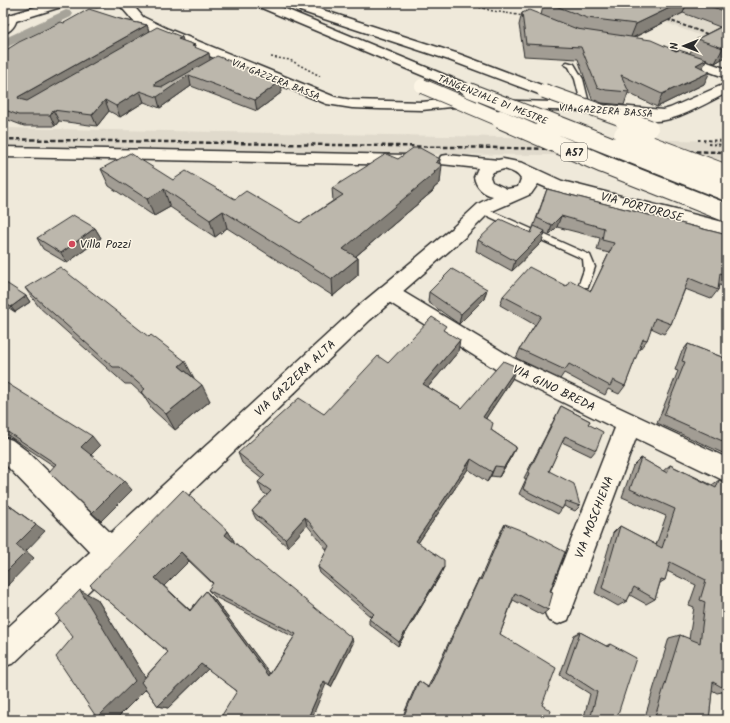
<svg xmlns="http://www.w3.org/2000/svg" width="730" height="723" viewBox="0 0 730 723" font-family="Kalam,sans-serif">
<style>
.built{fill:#e0dacc}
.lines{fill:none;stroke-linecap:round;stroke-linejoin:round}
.canal{fill:#a6a399;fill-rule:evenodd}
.lane-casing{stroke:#2b2b2b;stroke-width:3}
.street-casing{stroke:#2b2b2b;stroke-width:3}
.secondary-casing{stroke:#2b2b2b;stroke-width:3}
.highway-casing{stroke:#2b2b2b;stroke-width:3}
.path-far1{stroke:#2b2b2b;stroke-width:1.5;stroke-dasharray:2 2;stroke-linecap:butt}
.path{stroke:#2b2b2b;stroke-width:2;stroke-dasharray:2.5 2.5;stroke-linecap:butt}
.lane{fill:#fcf5e5;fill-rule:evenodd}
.street{fill:#fcf5e5;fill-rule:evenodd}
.secondary{fill:#fcf5e5;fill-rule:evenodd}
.highway{fill:#fcf5e5;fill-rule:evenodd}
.rail-far1{stroke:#2b2b2b;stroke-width:2;stroke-dasharray:3.5 2;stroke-linecap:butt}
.rail{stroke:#2b2b2b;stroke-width:2.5;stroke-dasharray:4.5 2.5;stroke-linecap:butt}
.highway-bridge-far1-casing{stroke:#2b2b2b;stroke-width:16;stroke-linecap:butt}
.highway-bridge-casing{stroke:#2b2b2b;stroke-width:20;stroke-linecap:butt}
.highway-bridge-far1{stroke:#fcf5e5;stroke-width:14}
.highway-bridge{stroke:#fcf5e5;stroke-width:18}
.wall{fill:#a29d94;stroke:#2b2b2b;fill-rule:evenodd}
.shaded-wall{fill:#848078;stroke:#2b2b2b}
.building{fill:#bcb7ac;stroke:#2b2b2b;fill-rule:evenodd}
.poi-dot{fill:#d1495b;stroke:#fcf5e5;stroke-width:1.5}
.labels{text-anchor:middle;stroke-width:3;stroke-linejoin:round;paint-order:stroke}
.far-street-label{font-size:10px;fill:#2b2b2b;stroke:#fcf5e5}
.shield{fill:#fcf5e5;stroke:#6a6863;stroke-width:1}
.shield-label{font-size:11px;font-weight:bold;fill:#2b2b2b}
.street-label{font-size:12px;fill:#2b2b2b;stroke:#fcf5e5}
.poi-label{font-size:12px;fill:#2b2b2b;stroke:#fcf5e5;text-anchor:start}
</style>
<rect width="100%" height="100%" fill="#efe9da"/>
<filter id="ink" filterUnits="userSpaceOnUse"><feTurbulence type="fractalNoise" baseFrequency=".025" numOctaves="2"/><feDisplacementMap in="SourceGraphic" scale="8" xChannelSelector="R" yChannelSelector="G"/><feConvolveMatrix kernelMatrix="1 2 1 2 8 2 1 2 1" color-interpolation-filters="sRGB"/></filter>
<g filter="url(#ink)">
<path class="built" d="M616,3H652L727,30V45L685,30Z
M3,128L727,141V159L553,155L290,154L3,148Z"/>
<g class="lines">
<path class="canal" d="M66,10L71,11L73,14L71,17L3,49V39Z"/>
<g class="lane-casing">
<path id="lane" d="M12,16L17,17C16,26 11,31 3,34V29L9,24Z
M567,62L574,64L583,79L590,107L589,109L582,107L575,79L569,67L564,64Z
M482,207L590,255L595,267L588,287H580L579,284L584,270L583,259L479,212V208Z"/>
</g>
<g class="street-casing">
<path id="street" d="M48,3H66L64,6L3,25V17Z
M86,3H107C103,8 90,8 86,3Z
M118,3H131L143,17L168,29L335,97L352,100L422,102L450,99L586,103L663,110L670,108L727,83V93C706,103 670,126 647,120L645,117L586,111L450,107L422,110L379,109L352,108L327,104L158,35L135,23Z
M676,51L727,69V78L671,58L669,55L671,52Z
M3,147L408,155L414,156L416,160L414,164L408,165L3,157Z
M388,285L395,287L513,358L727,458V482L636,438L568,620L558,624L548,620L544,610L615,428L497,370L381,297L378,292L381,287Z
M3,437L12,440L28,452L119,541L123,551L119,561L109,565L99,561L3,462Z"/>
</g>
<g class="secondary-casing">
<path id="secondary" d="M447,155L498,160L503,159L523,163L562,181L727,223V235L622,209L552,190L538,184L531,194L490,212L465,237L370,320L14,663L3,667V632L356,308L451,229L478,204L493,196C483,194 476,187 474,177L478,168L441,164L439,160L441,156ZM504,169C510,171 517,172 521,179L518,187L507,189L492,182L490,177L493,172Z"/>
</g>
<g class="highway-casing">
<path id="highway" d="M255,3H271L474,87L476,90L474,93H464L257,6Z
M304,4L459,54L549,88L551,91L549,94H539L449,60L300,11L298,8L300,5Z"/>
</g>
<path class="path-far1" d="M464,3L493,11L524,16
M271,57L290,60L320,76"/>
<path class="path" d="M698,140L727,141
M708,144L727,145"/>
<use href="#lane" class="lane"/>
<use href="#street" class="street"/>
<use href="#secondary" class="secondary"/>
<use href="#highway" class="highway"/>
<path class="rail-far1" d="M657,16L727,41"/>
<path class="rail" d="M3,139L727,152"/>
<g class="highway-bridge-far1-casing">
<path id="highway-bridge-far1" d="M422,86L502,120
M469,90L546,120
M544,91L625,120"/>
</g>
<g class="highway-bridge-casing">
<path id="highway-bridge" d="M500,119L603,164L727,213
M543,119L727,192
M623,119L649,129
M623,135L727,174"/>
</g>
<use href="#highway-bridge-far1" class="highway-bridge-far1"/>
<use href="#highway-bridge" class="highway-bridge"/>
</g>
<path class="wall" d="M544,3H727V56L715,63L706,60L702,68L704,84L657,107L628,93L624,105L602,103L592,99L578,59L524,56L519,25L522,13L541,15ZM683,13L720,27L697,39L690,53L676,51L633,38Z
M120,19L147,25L149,31L183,41L195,45V48L210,60L282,92L257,111L191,86L160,108L144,102L120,117L109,111L97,126L59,121L55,126H24L3,118V52L64,23Z
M398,159H440L439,164L440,183L434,188L433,191L356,256L358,258V275L333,296L227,228L215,237L170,207L154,216L109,186L101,169L173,180L235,199L300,223L333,201L332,188Z
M547,189L727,235V287L719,285L718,290L711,299L685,289L671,324L664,334L651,328L647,340L640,349H639L625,386L619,394L608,389L605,395L564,373L560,379L516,358L520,349L535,325L500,305L503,296L566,286L591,291L609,253L597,250L600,238L557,227L549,235L545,233L542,242L512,271L476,251L478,240L531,233Z
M95,228L101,238L67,263L43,249L37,238Z
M3,285L26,296L30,302L15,312L3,304Z
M25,288L193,377L210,401L175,430L152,409L143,395L131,384H125L39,307Z
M487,289L484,299L459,324L428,302L429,292Z
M445,331L458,352L428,387L462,408L512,379L486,418L491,430L516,447L511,457L499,477L491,476L487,482L468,469L418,543L441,574L398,646L369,624V619L371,617L320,573L318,567L327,550L307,525L288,547L256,519L252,511L267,495L262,492L258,482L262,479L242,463L238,453L324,414L388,363Z
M688,344L727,359V455L657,423L678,371L675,370L681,353Z
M3,383L100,446L91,455L132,490L101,521L54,466L3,432Z
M561,406L590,421L588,424L596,450L591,456L562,442L549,471L580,506L575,511L564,506L558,514L519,494L526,479L524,478Z
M641,458L663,471L670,465L712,485L719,480L727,484V691L717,693L712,690L709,720H644L669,638L680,635L689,639L694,607L689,605L696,585L667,571L665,580L660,583L655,599L646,604L630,595L627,601L618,606L595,593L613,533L620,526L656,545L666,516L622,497L633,466Z
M505,524L550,591L548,610L542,615L513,600L500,634L542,705L547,720H401L417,683L419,681L428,687L476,584L479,579H480L501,531Z
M228,531L234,541V542L353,643L331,687L326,684L237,691L208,669L168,708L158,706L146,689L115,720L97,718L73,637L97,599L145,677L168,652L90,585ZM189,561L213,584L208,590L215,597L294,637L270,674L214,599L206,591L190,610L164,586Z
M580,632L606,646L610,644L616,720H589L584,717L590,694L560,675L574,635Z"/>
<path class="shaded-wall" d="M680,3H687L683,13L630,39L636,24Z
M147,25L150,35L24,108L19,99L18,97Z
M182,37L185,48L178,39Z
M727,46V56L715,63L723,48Z
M209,53L211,64L189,75L191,86L160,108L157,97L155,83Z
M707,59L701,71L696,65Z
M710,72L704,84L657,107L662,94Z
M281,81L282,92L257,111L255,100Z
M140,91L144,102L120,117L116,106Z
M105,100L109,111L97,126L92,115Z
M53,110L59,121L55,126L50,115Z
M440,159L439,168L442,165L440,183L434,188L433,191L344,266L343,249Z
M164,189L170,207L154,216L147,199Z
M223,211L227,228L215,237L210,220Z
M561,216L557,227L549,235L552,225Z
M95,228L101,238L67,263L61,253Z
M545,231L542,242L512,271L515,261Z
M358,258V275L333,296L332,279Z
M487,289L484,299L459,324L461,314Z
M26,296L30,302L15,312L11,307Z
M460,340L458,352L421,395L423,384Z
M185,361L194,378L179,366Z
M517,367L512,379L480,427L483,417Z
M202,385L210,401L175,430L166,414Z
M92,436L100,446L90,456L81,447Z
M516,447L511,457L499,477L504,467Z
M471,459L468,469L414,549L416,541Z
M495,466L491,476L487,482Z
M124,481L132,490L101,521L92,513Z
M3,501L45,531L26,551L34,558L6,587L4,586L3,588V575L16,545Z
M305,517L307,525L288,547L285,539Z
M228,531L234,541L231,544L225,535Z
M181,552L189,561L164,586L198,618L190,611L155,578Z
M444,567L441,574L398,646L399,642Z
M80,590L97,599L150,685L115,720L97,718Z
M206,591L214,599L274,679L269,676Z
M352,638L353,643L331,687L329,684Z
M201,664L209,668L168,708L158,706Z
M324,681L326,684L311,720H307Z"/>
<path class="building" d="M548,3H680L636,24L587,18Z
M701,3H727V12Z
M89,9L120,19L147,25L18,97L19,99L27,101L157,27L182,37L178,39L195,45L192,46L209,53L155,83V86L163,87L217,56L281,81L255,100L189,75L157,97L140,91L116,106L105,100L92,115L53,110L50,115H18L3,109V52L19,42L61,22L64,23Z
M529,10L577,29L651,40L676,51L679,50L707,59L696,65L710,72L662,94L621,75L629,92L606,90L597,87L581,47L526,44L522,13Z
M727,24V46L723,48L697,39Z
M413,148H420L440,159L436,162L442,165L434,172L435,173L343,249L358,258L332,279L223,211L210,220L164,189L147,199L101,169L130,153L173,180L186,171L235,199L246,191L300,223L343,195L332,188L386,154L398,159Z
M547,189L727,235V275L720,273L718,290L689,278L671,324L655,318L647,340L643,339L625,386L613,380L610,386L569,364L565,370L520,349L541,316L503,296L529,267L566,286L570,280L591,291L614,243L602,240L604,228L561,216L552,225L537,218Z
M73,215L95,228L61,253L37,238Z
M500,219L531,233L534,226L545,231L515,261L478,240Z
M60,267L149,337L151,335L185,361L179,366L202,385L166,414L141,392L145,389L120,367H113L25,288Z
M452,269L487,289L461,314L429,292Z
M6,283L26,296L11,307L3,302V285Z
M432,317L446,326L443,330L460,340L423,384L462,408L503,361L517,367L483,417L493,423L491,430L516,447L504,467L495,466L492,472L471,459L416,541L444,560V567L399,642L369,619L374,614L318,567L329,546L305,517L285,539L252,511L271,491L258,482L265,475L238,453L299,398L324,414L378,356L388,363Z
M688,344L727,359V443L664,415L685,362L682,361Z
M5,382L92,436L81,447L124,481L92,513L49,472L56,464L3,429V383Z
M561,406L590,421L588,424L603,432L596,450L565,436L549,471L574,484L580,506L566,501L562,509L523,489L529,473H528Z
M641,458L667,473L670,465L716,488L719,480L727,484V690L713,682L709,720H654L680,635L700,643L705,602L700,600L706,580L670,562L665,580L661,579L655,599L634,587L627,601L602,588L620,526L662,548L675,509L630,489Z
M183,490L228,531L225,535L352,638L329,684L324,681L307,720H219L237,691L201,664L158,706L141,682L168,652L90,585ZM181,552L213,583L208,590L296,634L269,676L206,591L190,611L155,578Z
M3,501L36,525L16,545L25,553L3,575Z
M505,524L533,535L565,552L550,591L553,592L548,610L515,593L500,634L556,668L542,705L551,711L547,720H402L419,681L429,688L479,579L481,580Z
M80,590L135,681L97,718L56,657L73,637L56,615Z
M580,632L608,647L610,644L636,658L616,720H598L591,716L597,692L566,672Z"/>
</g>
<circle class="poi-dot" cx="72" cy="244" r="4"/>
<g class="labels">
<g class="far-street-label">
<text transform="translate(276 79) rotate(22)" y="4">VIA GAZZERA BASSA</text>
<text transform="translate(493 99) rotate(22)" y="4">TANGENZIALE DI MESTRE</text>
<text transform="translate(606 110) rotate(4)" y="4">VIA GAZZERA BASSA</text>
</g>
<rect class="shield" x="561" y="143" width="26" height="18" rx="3"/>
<g class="shield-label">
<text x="574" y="156">A57</text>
</g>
<g class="street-label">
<text transform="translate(642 207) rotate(15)" y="4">VIA PORTOROSE</text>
<text transform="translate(295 378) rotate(-43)" y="4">VIA GAZZERA ALTA</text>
<text transform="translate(554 388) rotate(26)" y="4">VIA GINO BREDA</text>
<text transform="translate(594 517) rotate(-69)" y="4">VIA MOSCHIENA</text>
</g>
<g class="poi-label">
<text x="80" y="248">Villa Pozzi</text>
</g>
</g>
<rect width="730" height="723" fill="none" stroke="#fcf5e5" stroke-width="16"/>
<rect x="8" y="8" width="714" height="707" fill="none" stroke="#2b2b2b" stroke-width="1.5" filter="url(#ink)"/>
<g transform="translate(684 46) rotate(269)" stroke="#fcf5e5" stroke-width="3" paint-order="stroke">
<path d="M0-3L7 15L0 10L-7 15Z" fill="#2b2b2b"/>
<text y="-6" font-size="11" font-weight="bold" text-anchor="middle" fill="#2b2b2b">N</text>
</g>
</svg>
